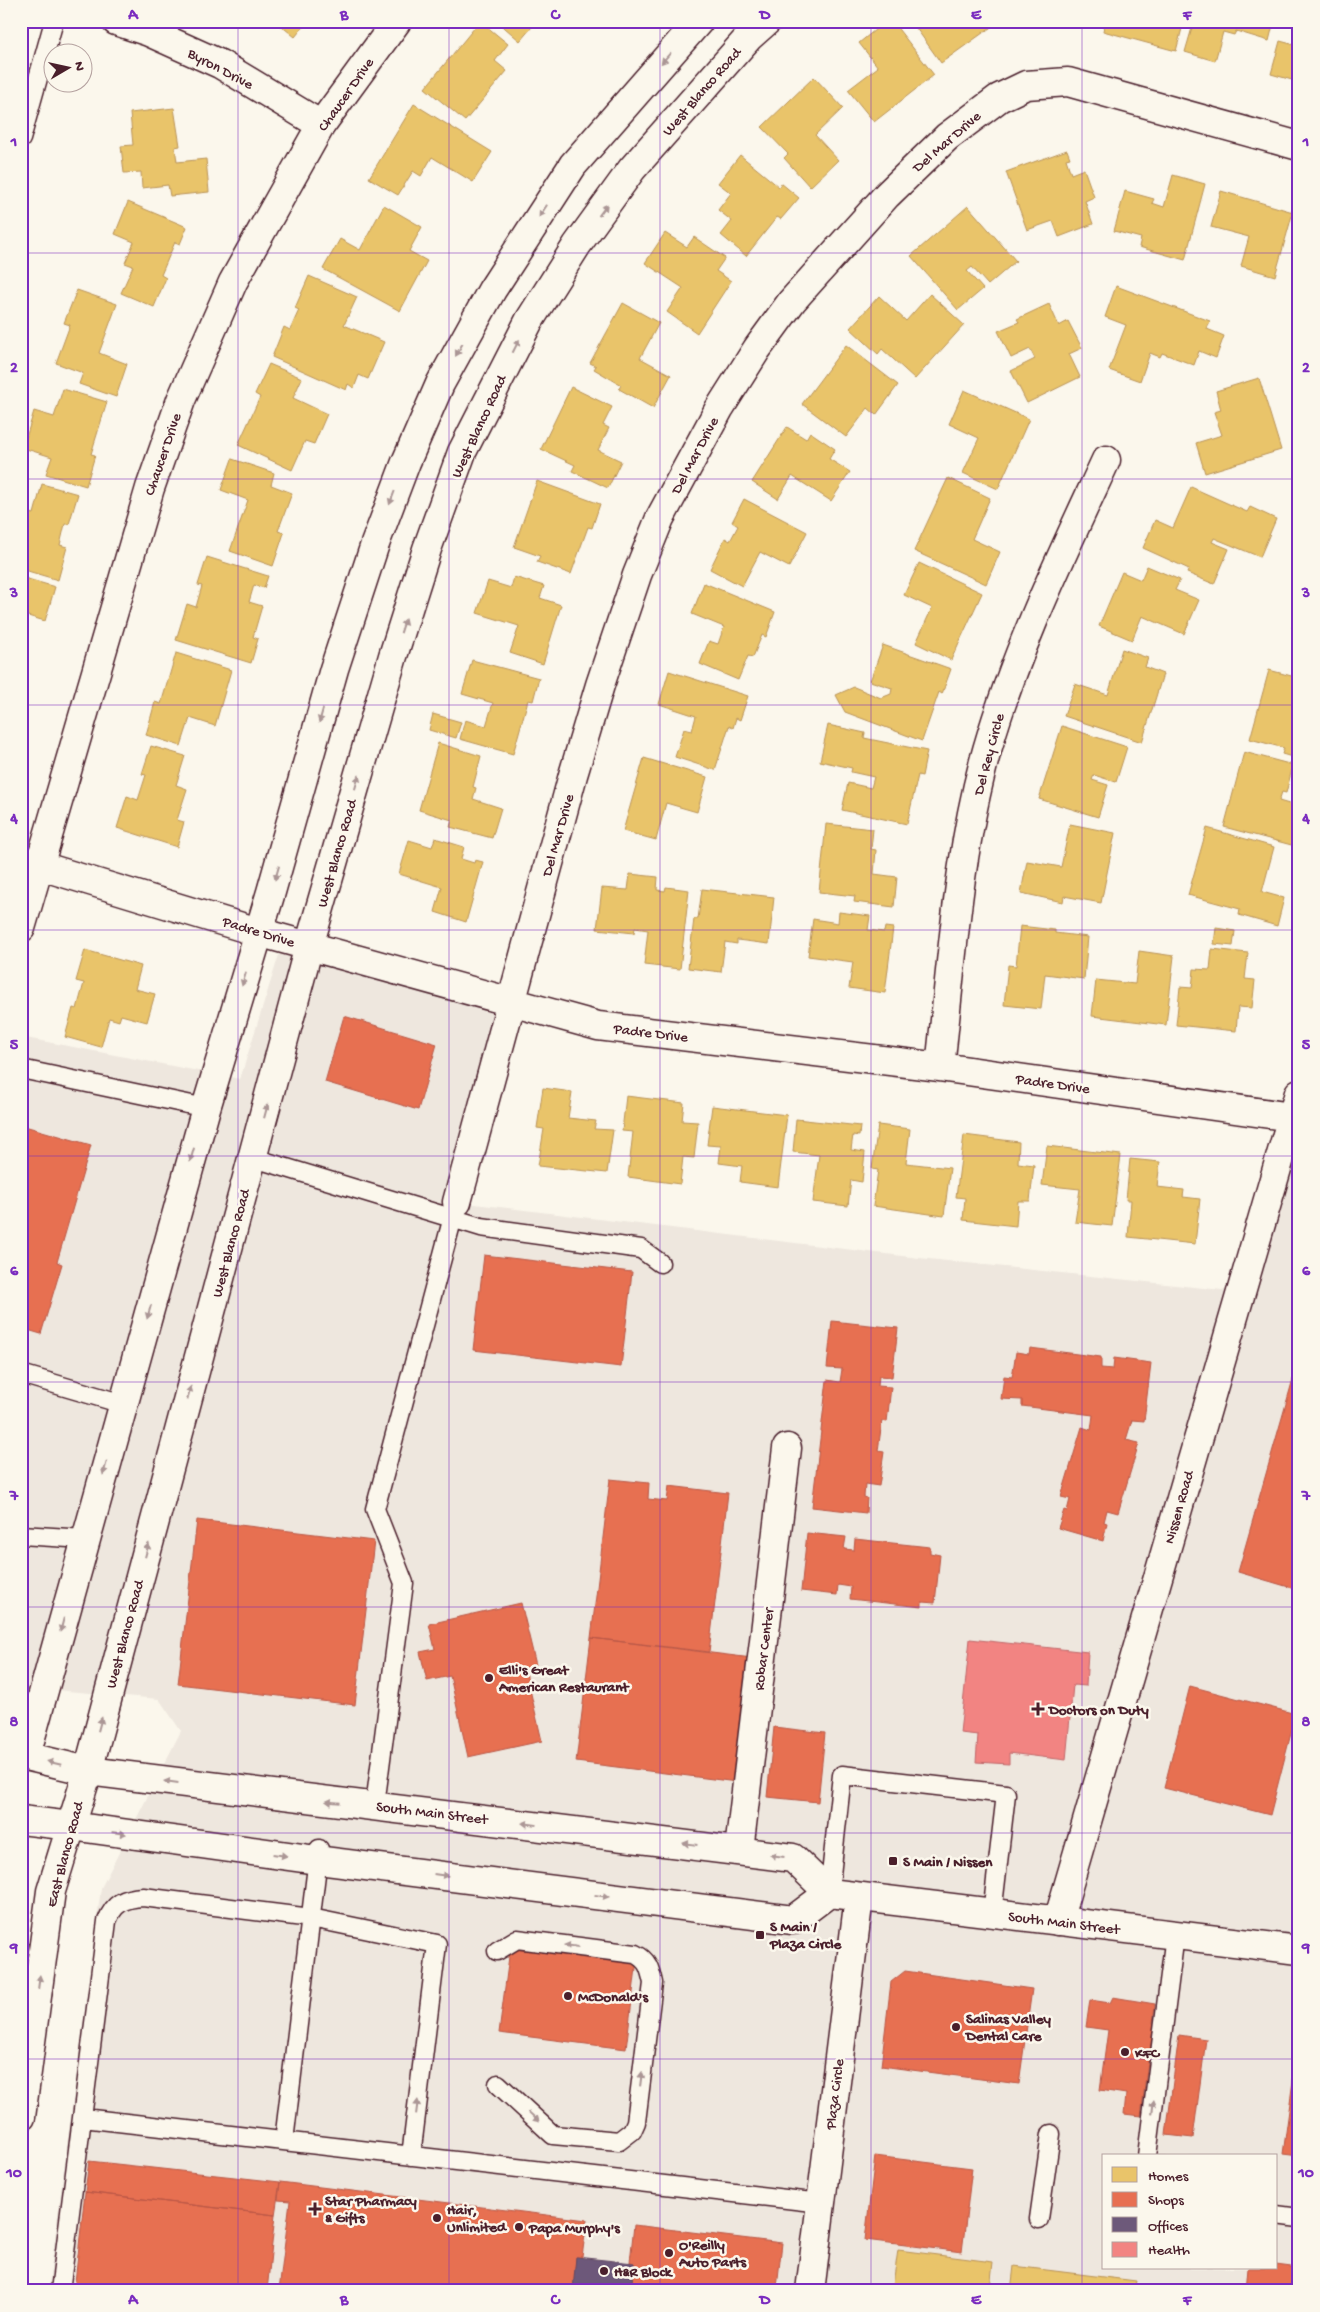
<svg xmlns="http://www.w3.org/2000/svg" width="1320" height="2312" viewBox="0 0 1320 2312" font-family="'Gochi Hand',sans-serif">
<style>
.built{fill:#eee7de;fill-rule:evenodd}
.homes{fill:#e9c46a;stroke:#b99257}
.shops{fill:#e76f51;stroke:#b85746}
.offices{fill:#6d597a;stroke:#624862}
.health{fill:#f28482;stroke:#c06668}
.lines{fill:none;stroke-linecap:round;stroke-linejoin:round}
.service-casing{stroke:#4a1f2b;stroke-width:21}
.minor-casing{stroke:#4a1f2b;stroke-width:31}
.secondary-casing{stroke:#4a1f2b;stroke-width:31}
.primary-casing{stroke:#4a1f2b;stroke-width:31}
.trunk-casing{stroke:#4a1f2b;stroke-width:31}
.service{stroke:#fbf7ec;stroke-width:18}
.minor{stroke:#fbf7ec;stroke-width:28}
.secondary{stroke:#fbf7ec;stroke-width:28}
.primary{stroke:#fbf7ec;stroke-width:28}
.trunk{stroke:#fbf7ec;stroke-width:28}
.oneway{fill:#ab9695}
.grid{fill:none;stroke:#7b2cbf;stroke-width:1;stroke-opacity:0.55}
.poi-dot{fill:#4a1f2b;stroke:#fbf7ec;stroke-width:2}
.labels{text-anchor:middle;stroke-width:5;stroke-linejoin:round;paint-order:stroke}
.street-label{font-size:15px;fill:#4a1f2b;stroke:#fbf7ec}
.poi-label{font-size:15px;font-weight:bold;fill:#4a1f2b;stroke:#fbf7ec;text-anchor:start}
.neatline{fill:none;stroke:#7b2cbf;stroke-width:2}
.grid-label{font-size:16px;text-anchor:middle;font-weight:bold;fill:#7b2cbf}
</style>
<rect width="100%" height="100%" fill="#fbf7ec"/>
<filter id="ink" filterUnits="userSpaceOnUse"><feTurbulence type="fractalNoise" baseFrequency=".02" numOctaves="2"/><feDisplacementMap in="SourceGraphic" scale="10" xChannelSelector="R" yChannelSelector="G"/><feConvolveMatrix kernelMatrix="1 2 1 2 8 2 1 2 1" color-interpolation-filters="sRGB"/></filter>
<g filter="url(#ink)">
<path class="built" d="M284,939L510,1003L458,1202L919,1258L1241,1292L1299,1093V2291H48L101,1888L181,1731L159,1699L21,1687V1037L240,1079ZM1104,2156H1276V2268H1104Z"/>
<path class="homes" d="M275,21H308L295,37Z
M480,21L508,44L495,61L507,71L465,121L425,88Z
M497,21H537L520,41Z
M886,21H892L934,75L874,122L848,90L878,67L859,43Z
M911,21H991L994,25L941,63Z
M1068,21H1093V26L1068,24Z
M1105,21H1184L1176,51L1103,31Z
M1194,21H1274L1269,41L1236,31L1234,35L1223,32L1215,61L1185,52Z
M1280,41L1299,46V82L1271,74Z
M814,77L843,108L815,135L838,160L810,187L784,158L788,154L762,127Z
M414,104L492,152L473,182L432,157L421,176L413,171L398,195L369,178Z
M174,108L180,146L175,147L177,162L206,159L209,192L170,196L168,185L142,188L141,172L124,173L121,146L133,145L130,113Z
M1067,150L1070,158L1066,159L1071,174L1084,169L1094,197L1085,201L1093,224L1059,237L1053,221L1027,230L1006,172Z
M740,155L779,187L781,183L799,198L781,219L777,217L746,256L721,235L732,221L718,210L731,193L718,183Z
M1173,175L1205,184L1185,260L1139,247L1141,238L1114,231L1125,191L1154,199L1152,203L1164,207Z
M1221,191L1293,212L1275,276L1241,266L1249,237L1211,227Z
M128,202L187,227L180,244L175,242L161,275L166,278L154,307L121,293L133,266L125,263L134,242L115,234Z
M384,205L422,227L409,251L427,261L400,311L323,269L340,239L360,250Z
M968,206L1016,261L988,285L972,267L967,271L983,289L958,310L911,256Z
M665,233L687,247L694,237L725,258L716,271L731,281L697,333L667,312L683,288L645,263Z
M309,276L357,297L344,325L384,342L368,379L359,375L354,388L348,384L346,390L272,357L284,327L290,330L299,310L295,308Z
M1116,286L1210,321L1207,329L1224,336L1216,358L1199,351L1194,365L1162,353L1160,357L1150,353L1140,381L1109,370L1126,325L1105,317Z
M77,290L117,304L99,353L127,364L116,397L79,384L83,373L56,363L70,325L64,323Z
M930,294L964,325L915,379L882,349L878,354L850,328L879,296L906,321Z
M623,303L659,323L640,358L671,375L653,408L619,389L621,385L594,369L596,366L590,363Z
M1049,304L1059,326L1068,321L1082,348L1069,354L1080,377L1027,403L1011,371L1035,359L1030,349L1011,358L998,331L1019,322L1017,319Z
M846,345L898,385L876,415L868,408L846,437L802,404Z
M269,364L302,378L293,398L327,414L314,444L305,441L292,470L238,445L260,397L255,394Z
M1259,378L1281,450L1205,473L1196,443L1222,435L1214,412L1221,410L1216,391Z
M571,387L612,407L603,425L609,428L598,450L621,461L608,488L572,471L575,465L541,449Z
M63,389L107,402L91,454L95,455L86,486L46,474L52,457L23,448L34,411L54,417Z
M964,390L1029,419L998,489L963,473L979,438L949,424Z
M787,427L806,439L810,432L835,449L829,459L850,472L831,501L792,476L778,499L752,482Z
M232,459L274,473L271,485L292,493L278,531L284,533L273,566L230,551L248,500L221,490Z
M948,478L990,498L972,539L1000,552L986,584L914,551Z
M537,481L600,504L592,528L588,527L571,574L537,562L540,556L514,547Z
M42,484L78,494L69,524H65L60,545L67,547L58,580L21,569V517L24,518L26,512L34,514Z
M1191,487L1247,512L1250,507L1276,519L1260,557L1214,538L1212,542L1229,549L1214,584L1187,573L1189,569L1143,548L1155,520L1173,528Z
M744,499L807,532L789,567L760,552L742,586L710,569L725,538L730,541L738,526L732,522Z
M207,557L268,576L264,588L254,585L249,602L262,606L253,637L258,639L251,663L176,640L187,604L196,607L202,586L198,585Z
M919,563L982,593L951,660L916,643L932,608L904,595Z
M1147,566L1180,580L1175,590L1199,600L1184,634L1142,616L1132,640L1099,626L1122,572L1141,580Z
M21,577L55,587L45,621L21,614Z
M514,577L544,586L540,598L561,605L543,664L510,653L519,626L477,613L488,581L511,588Z
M704,583L775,612L766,637L762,635L753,657L748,656L738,680L700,664L709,641L718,644L724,627L692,614Z
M1299,605V629L1292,628Z
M883,645L951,669L942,694L939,692L922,741L845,712L836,695L854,687L881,698L891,694L892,688L870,681Z
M1122,649L1148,658L1145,667L1163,674L1142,742L1064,716L1075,684L1108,695Z
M176,653L231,670L215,726L190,718L181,746L146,735L155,702L161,704Z
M472,660L539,678L533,701L528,700L513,754L460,739L465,720L486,726L493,703L462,694Z
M1269,670L1299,678V759L1282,754L1284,748L1250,739Z
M669,671L748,696L740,720L736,718L733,728L729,726L715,770L675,757L684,729L692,731L696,716L659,704Z
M433,714L461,722L456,738L429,730Z
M828,725L865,733L864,738L927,751L922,776L918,775L907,824L842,810L848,783L871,788L874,777L851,772L852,768L820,761Z
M1062,726L1127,747L1116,782L1094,775L1092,780L1108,785L1098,817L1039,799Z
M438,743L481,756L473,787L476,788L473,799L501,808L492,838L450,827L452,820L419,810Z
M151,746L185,756L176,785L187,789L177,820L184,822L177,847L117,828L127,796L138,800L146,775L142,774Z
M1244,752L1293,765L1286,793L1282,792L1279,801L1299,807V847L1224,827Z
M644,758L707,777L697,812L666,803L656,840L623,831Z
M826,824L873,829L871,849L876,850L874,874L897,877L894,907L854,902L855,896L819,892Z
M1070,824L1115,833L1101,903L1064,896L1063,902L1021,893L1027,861L1061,867Z
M1207,828L1274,847L1262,892L1284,898L1277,926L1239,915L1240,909L1188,895Z
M435,838L464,847L461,859L474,863L475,860L483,862L466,922L435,912L442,887L399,874L409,840L432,847Z
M630,874L658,877L657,890L665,891L666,887L689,890L680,969L644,965L648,930L635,928L634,933L597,929L602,888L628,890Z
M702,889L774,897L769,944L737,940V944L725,942L721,972L688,968L694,919H698Z
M839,912L870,916L868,930L884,932L885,927L893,928L885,993L849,988L853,962L808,956L813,919L838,923Z
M1020,926L1055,930V933L1088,937L1084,979L1045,974L1041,1009L1004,1005L1008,965L1016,966Z
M1216,928L1235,931L1233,946L1214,944Z
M1212,949L1248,953L1245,979L1255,980L1252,1008L1238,1007L1236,1031L1176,1025L1180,987L1192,988L1194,969L1210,970Z
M85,950L141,966L135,989L155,994L147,1022L121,1015L119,1021L109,1018L101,1047L65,1037L73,1008L77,1009L84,983L76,981Z
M1139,951L1174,956L1166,1025L1092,1016L1096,980L1135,984Z
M543,1088L572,1092L568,1118L596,1121L594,1129L613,1130L607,1173L538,1166L544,1129L537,1128Z
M626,1096L684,1103L682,1121L698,1122L694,1158L683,1157L680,1184L628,1177L633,1132L622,1131Z
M712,1106L787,1115L778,1187L740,1182L742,1166L719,1163L721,1146L707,1145Z
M796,1119L860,1126L859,1136L853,1135L851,1150L865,1152L862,1182L851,1180L848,1206L813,1202L819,1155L793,1152Z
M878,1125L910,1129L906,1163L950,1168L944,1216L873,1206L878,1170L872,1169Z
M964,1135L1019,1142L1018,1163L1034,1165L1030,1201H1018L1016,1226L963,1220L965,1198L956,1197Z
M1047,1146L1121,1155L1112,1226L1075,1222L1080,1189L1042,1185Z
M1130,1159L1160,1162L1157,1187L1184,1190L1183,1197L1200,1199L1195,1244L1128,1237L1131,1200H1126Z
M898,2250L993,2262L990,2288L980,2287V2291H892Z
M1014,2266L1136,2281L1134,2291H1011Z"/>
<path class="shops" d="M344,1016L437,1044L418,1110L325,1082Z
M21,1125L91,1145L57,1262L62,1264L41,1334L21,1328Z
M484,1255L632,1272L621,1367L473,1350Z
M832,1321L898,1328L892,1377L879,1376L878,1386L891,1387L887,1422L882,1421L878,1451L884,1452L879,1486L865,1484L864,1497L867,1498L866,1513L812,1507L827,1380L840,1382L842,1369L827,1368Z
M1030,1348L1101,1357V1368L1113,1369L1114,1358L1151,1363L1144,1421L1132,1420L1126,1440L1139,1443L1118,1513L1107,1510L1104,1522L1107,1523L1103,1541L1058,1528L1064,1510L1067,1511L1070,1499L1061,1497L1082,1427L1091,1430L1093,1415L1022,1406V1400L1001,1399L1004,1376L1012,1377L1016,1352L1029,1354Z
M1299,1358V1590L1238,1572Z
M610,1479L649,1483L648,1499L667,1501L669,1486L728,1493L709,1652L591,1638Z
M197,1520L374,1541L355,1705L178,1684Z
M807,1533L846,1537L844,1549L854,1550L855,1539L930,1547V1553L940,1555L935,1603L922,1602V1607L850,1599L851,1587L838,1585L837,1595L801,1591Z
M521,1603L536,1665L525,1668L542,1741L468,1757L450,1676L427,1681L420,1652L435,1649L429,1624Z
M591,1638L752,1658L737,1782L576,1762Z
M1190,1686L1296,1714L1270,1815L1164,1788Z
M774,1727L825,1733L818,1802L767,1797Z
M533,1942L637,1960L626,2049L499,2033L510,1949L532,1951Z
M905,1971L1032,1989L1019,2084L881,2066L891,1982Z
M1113,1997L1155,2004L1153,2023L1157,2024L1152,2061H1148L1141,2116L1124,2114L1126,2094L1100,2090L1108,2030L1086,2027L1090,2000L1110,2003Z
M1179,2035L1206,2039L1193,2138L1166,2135Z
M1295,2066H1299V2156L1283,2154Z
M875,2156L972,2168L962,2252L865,2240Z
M89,2161L280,2182L275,2215L85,2192Z
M280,2182L587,2220L582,2257H576L573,2291H279L290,2201L278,2200Z
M85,2192L275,2215L267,2291H74Z
M634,2225L782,2243L777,2287L763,2291H631L634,2263L630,2262Z
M1276,2265L1299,2268V2291H1246L1248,2268H1276Z"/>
<path class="offices" d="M576,2257L634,2263L631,2291H573Z"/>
<path class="health" d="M970,1639L1088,1652L1086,1686L1073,1685L1066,1760L1009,1753V1764L976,1762L978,1735L960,1733Z"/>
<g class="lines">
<g class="service-casing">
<path id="service" d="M21,139L54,21
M21,1069L206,1108
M254,1158L481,1227L641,1249L660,1263
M21,1374L123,1404
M21,1535L85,1539
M375,1805L404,1583L375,1509L457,1202
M829,1893L842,1775L1006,1794L992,1914
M497,1951L517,1939L635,1954C648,1960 650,1969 653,1983L636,2122L632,2131L619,2141L553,2135L498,2084
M83,2118L821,2203
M284,2141L319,1849
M1147,2156L1175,1935
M1276,2215L1299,2218
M1039,2219L1051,2134
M60,2291L107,1921C114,1903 124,1898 143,1897L311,1918L437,1944L411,2156"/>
</g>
<g class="minor-casing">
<path id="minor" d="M116,21L149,32L220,64L321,125
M21,860L258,932L598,1026L940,1067L1299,1118
M21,928L150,488L181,400L233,282L321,125L397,21
M940,1067C952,961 958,853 987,750C1016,649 1062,555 1106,460
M457,1202L573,775L600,685L637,575L660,518L719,409L757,349L792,301L887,195L947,137L999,98L1026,85L1068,82L1299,146
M739,1850L787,1448
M1058,1921L1299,1093
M810,2291L859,1897"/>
</g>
<g class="secondary-casing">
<path id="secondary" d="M88,1771L793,1858L829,1893L1299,1950
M71,1826L317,1860L793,1920L829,1893"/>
</g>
<g class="primary-casing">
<path id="primary" d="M26,1755L206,1108L271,892L334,669L375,544L406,462L440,384L492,290L573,165L699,21
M88,1771L309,946L393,656L427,549L462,452L529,321L577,245L632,169L749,37L767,21"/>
</g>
<g class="trunk-casing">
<path id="trunk" d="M21,1755L88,1771L51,1891L21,2117
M21,1820L71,1826"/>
</g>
<use href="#service" class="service"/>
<use href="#minor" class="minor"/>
<use href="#secondary" class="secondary"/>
<use href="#primary" class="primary"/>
<use href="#trunk" class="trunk"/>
</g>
<defs><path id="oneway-solid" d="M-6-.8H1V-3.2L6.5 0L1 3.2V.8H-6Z" transform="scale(1.25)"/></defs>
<g class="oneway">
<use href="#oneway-solid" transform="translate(666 58) rotate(131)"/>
<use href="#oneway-solid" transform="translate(603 210) rotate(-54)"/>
<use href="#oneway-solid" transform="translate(543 211) rotate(123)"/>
<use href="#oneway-solid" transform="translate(516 346) rotate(-63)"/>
<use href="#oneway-solid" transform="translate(459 350) rotate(119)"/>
<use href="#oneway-solid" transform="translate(392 498) rotate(111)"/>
<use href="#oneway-solid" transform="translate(403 626) rotate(-72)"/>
<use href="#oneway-solid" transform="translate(321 716) rotate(106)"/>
<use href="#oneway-solid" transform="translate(357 782) rotate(-74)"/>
<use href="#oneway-solid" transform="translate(277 873) rotate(106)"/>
<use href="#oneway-solid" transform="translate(244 979) rotate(107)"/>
<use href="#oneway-solid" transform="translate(266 1111) rotate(-75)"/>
<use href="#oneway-solid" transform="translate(192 1155) rotate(106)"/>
<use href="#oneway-solid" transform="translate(149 1312) rotate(106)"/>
<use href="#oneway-solid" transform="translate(189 1393) rotate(-75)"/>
<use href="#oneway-solid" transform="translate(105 1468) rotate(106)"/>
<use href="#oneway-solid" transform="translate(147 1550) rotate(-75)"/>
<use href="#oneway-solid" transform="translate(62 1625) rotate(105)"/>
<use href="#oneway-solid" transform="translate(100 1724) rotate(-75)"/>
<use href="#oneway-solid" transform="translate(54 1763) rotate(-166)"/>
<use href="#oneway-solid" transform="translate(171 1782) rotate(-173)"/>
<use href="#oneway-solid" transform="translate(333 1802) rotate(-175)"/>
<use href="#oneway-solid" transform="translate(529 1824) rotate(-173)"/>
<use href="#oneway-solid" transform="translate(119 1833) rotate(8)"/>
<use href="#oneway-solid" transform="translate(690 1844) rotate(-173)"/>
<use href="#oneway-solid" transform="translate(280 1855) rotate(8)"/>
<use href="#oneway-solid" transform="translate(777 1856) rotate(-172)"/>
<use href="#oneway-solid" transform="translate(441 1875) rotate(7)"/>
<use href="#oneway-solid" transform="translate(602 1896) rotate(7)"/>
<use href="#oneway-solid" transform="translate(571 1946) rotate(-173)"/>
<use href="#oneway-solid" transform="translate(39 1982) rotate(-83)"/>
<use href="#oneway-solid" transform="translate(641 2079) rotate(-83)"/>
<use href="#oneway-solid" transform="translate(417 2107) rotate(-83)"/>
<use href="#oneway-solid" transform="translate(1153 2107) rotate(-83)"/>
<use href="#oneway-solid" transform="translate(534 2117) rotate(43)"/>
</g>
</g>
<path class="grid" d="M238,21V2291M449,21V2291M660,21V2291M871,21V2291M1082,21V2291M21,253H1299M21,479H1299M21,705H1299M21,930H1299M21,1156H1299M21,1382H1299M21,1607H1299M21,1833H1299M21,2059H1299"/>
<g class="poi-dot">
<circle cx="489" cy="1678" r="5"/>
<path d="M1035.5 1701.5h5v5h5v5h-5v5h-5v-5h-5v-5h5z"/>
<rect x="888" y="1856" width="10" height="10" rx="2.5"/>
<rect x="755" y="1930" width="10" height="10" rx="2.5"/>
<circle cx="568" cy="1996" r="5"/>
<circle cx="956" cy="2027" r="5"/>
<circle cx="1125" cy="2052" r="5"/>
<path d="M312.5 2201.5h5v5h5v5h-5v5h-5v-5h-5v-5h5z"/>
<circle cx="437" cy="2218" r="5"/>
<circle cx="519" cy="2227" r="5"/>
<circle cx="669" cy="2253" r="5"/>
<circle cx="604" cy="2271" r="5"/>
</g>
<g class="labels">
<g class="street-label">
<text transform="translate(221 68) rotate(28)" y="5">Byron Drive</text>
<text transform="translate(701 91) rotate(-49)" y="5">West Blanco Road</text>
<text transform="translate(345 94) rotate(-55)" y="5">Chaucer Drive</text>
<text transform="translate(946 141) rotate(-41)" y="5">Del Mar Drive</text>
<text transform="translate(478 426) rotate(-65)" y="5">West Blanco Road</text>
<text transform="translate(162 454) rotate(-71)" y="5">Chaucer Drive</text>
<text transform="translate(694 455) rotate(-62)" y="5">Del Mar Drive</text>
<text transform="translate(988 754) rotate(-75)" y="5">Del Rey Circle</text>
<text transform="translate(557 835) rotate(-74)" y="5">Del Mar Drive</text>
<text transform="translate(336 853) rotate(-74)" y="5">West Blanco Road</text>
<text transform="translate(259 931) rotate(17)" y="5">Padre Drive</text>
<text transform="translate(651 1032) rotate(7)" y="5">Padre Drive</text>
<text transform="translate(1053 1083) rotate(8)" y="5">Padre Drive</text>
<text transform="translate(230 1243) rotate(-75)" y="5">West Blanco Road</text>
<text transform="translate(1178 1507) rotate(-74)" y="5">Nissen Road</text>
<text transform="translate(124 1634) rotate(-75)" y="5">West Blanco Road</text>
<text transform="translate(763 1649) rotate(-83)" y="5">Robar Center</text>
<text transform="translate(432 1812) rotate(7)" y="5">South Main Street</text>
<text transform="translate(64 1854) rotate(-75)" y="5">East Blanco Road</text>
<text transform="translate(1064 1922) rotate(7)" y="5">South Main Street</text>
<text transform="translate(834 2094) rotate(-83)" y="5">Plaza Circle</text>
</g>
<g class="poi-label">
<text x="499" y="1674">Elli's Great<tspan x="499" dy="17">American Restaurant</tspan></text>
<text x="1049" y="1714">Doctors on Duty</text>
<text x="903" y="1866">S Main / Nissen</text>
<text x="770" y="1931">S Main /<tspan x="770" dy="17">Plaza Circle</tspan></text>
<text x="578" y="2001">McDonald's</text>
<text x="966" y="2023">Salinas Valley<tspan x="966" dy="17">Dental Care</tspan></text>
<text x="1135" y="2057">KFC</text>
<text x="325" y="2205">Star Pharmacy<tspan x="325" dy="17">&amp; Gifts</tspan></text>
<text x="447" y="2214">Hair,<tspan x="447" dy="17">Unlimited</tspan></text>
<text x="529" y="2232">Papa Murphy's</text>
<text x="679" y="2249">O'Reilly<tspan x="679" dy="17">Auto Parts</tspan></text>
<text x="614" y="2276">H&amp;R Block</text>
</g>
</g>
<rect width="1320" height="2312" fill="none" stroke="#fbf7ec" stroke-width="55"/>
<rect x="1102" y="2154" width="175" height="115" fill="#fbf7ec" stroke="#b4a19f"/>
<rect x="1112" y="2167" width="25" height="15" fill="#e9c46a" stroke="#b4a19f"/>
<text x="1148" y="2180" font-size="15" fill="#4a1f2b">Homes</text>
<rect x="1112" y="2192" width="25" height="15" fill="#e76f51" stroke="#b4a19f"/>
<text x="1148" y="2204" font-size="15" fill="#4a1f2b">Shops</text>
<rect x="1112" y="2217" width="25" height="15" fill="#6d597a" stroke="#b4a19f"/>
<text x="1148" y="2230" font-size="15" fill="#4a1f2b">Offices</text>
<rect x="1112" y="2242" width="25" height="15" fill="#f28482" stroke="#b4a19f"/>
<text x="1148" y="2254" font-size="15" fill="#4a1f2b">Health</text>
<g transform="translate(68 68) rotate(81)"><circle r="24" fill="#fbf7ec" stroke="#b4a19f"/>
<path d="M0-4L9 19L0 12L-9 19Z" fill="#4a1f2b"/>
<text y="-8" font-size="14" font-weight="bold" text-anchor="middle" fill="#4a1f2b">N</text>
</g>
<rect x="28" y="28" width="1264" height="2256" class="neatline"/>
<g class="grid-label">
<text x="133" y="19">A</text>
<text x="344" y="19">B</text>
<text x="555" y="19">C</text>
<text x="765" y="19">D</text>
<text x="976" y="19">E</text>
<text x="1187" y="19">F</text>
<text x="14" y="146">1</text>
<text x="1306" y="146">1</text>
<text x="14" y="372">2</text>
<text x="1306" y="372">2</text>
<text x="14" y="597">3</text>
<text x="1306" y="597">3</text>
<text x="14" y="823">4</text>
<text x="1306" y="823">4</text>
<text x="14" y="1049">5</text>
<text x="1306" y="1049">5</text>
<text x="14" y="1275">6</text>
<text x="1306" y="1275">6</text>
<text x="14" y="1500">7</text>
<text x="1306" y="1500">7</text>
<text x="14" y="1726">8</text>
<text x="1306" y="1726">8</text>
<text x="14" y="1952">9</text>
<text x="1306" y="1952">9</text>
<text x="14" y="2177">10</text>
<text x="1306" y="2177">10</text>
<text x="133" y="2304">A</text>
<text x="344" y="2304">B</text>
<text x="555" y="2304">C</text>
<text x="765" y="2304">D</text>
<text x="976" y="2304">E</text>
<text x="1187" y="2304">F</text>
</g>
</svg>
